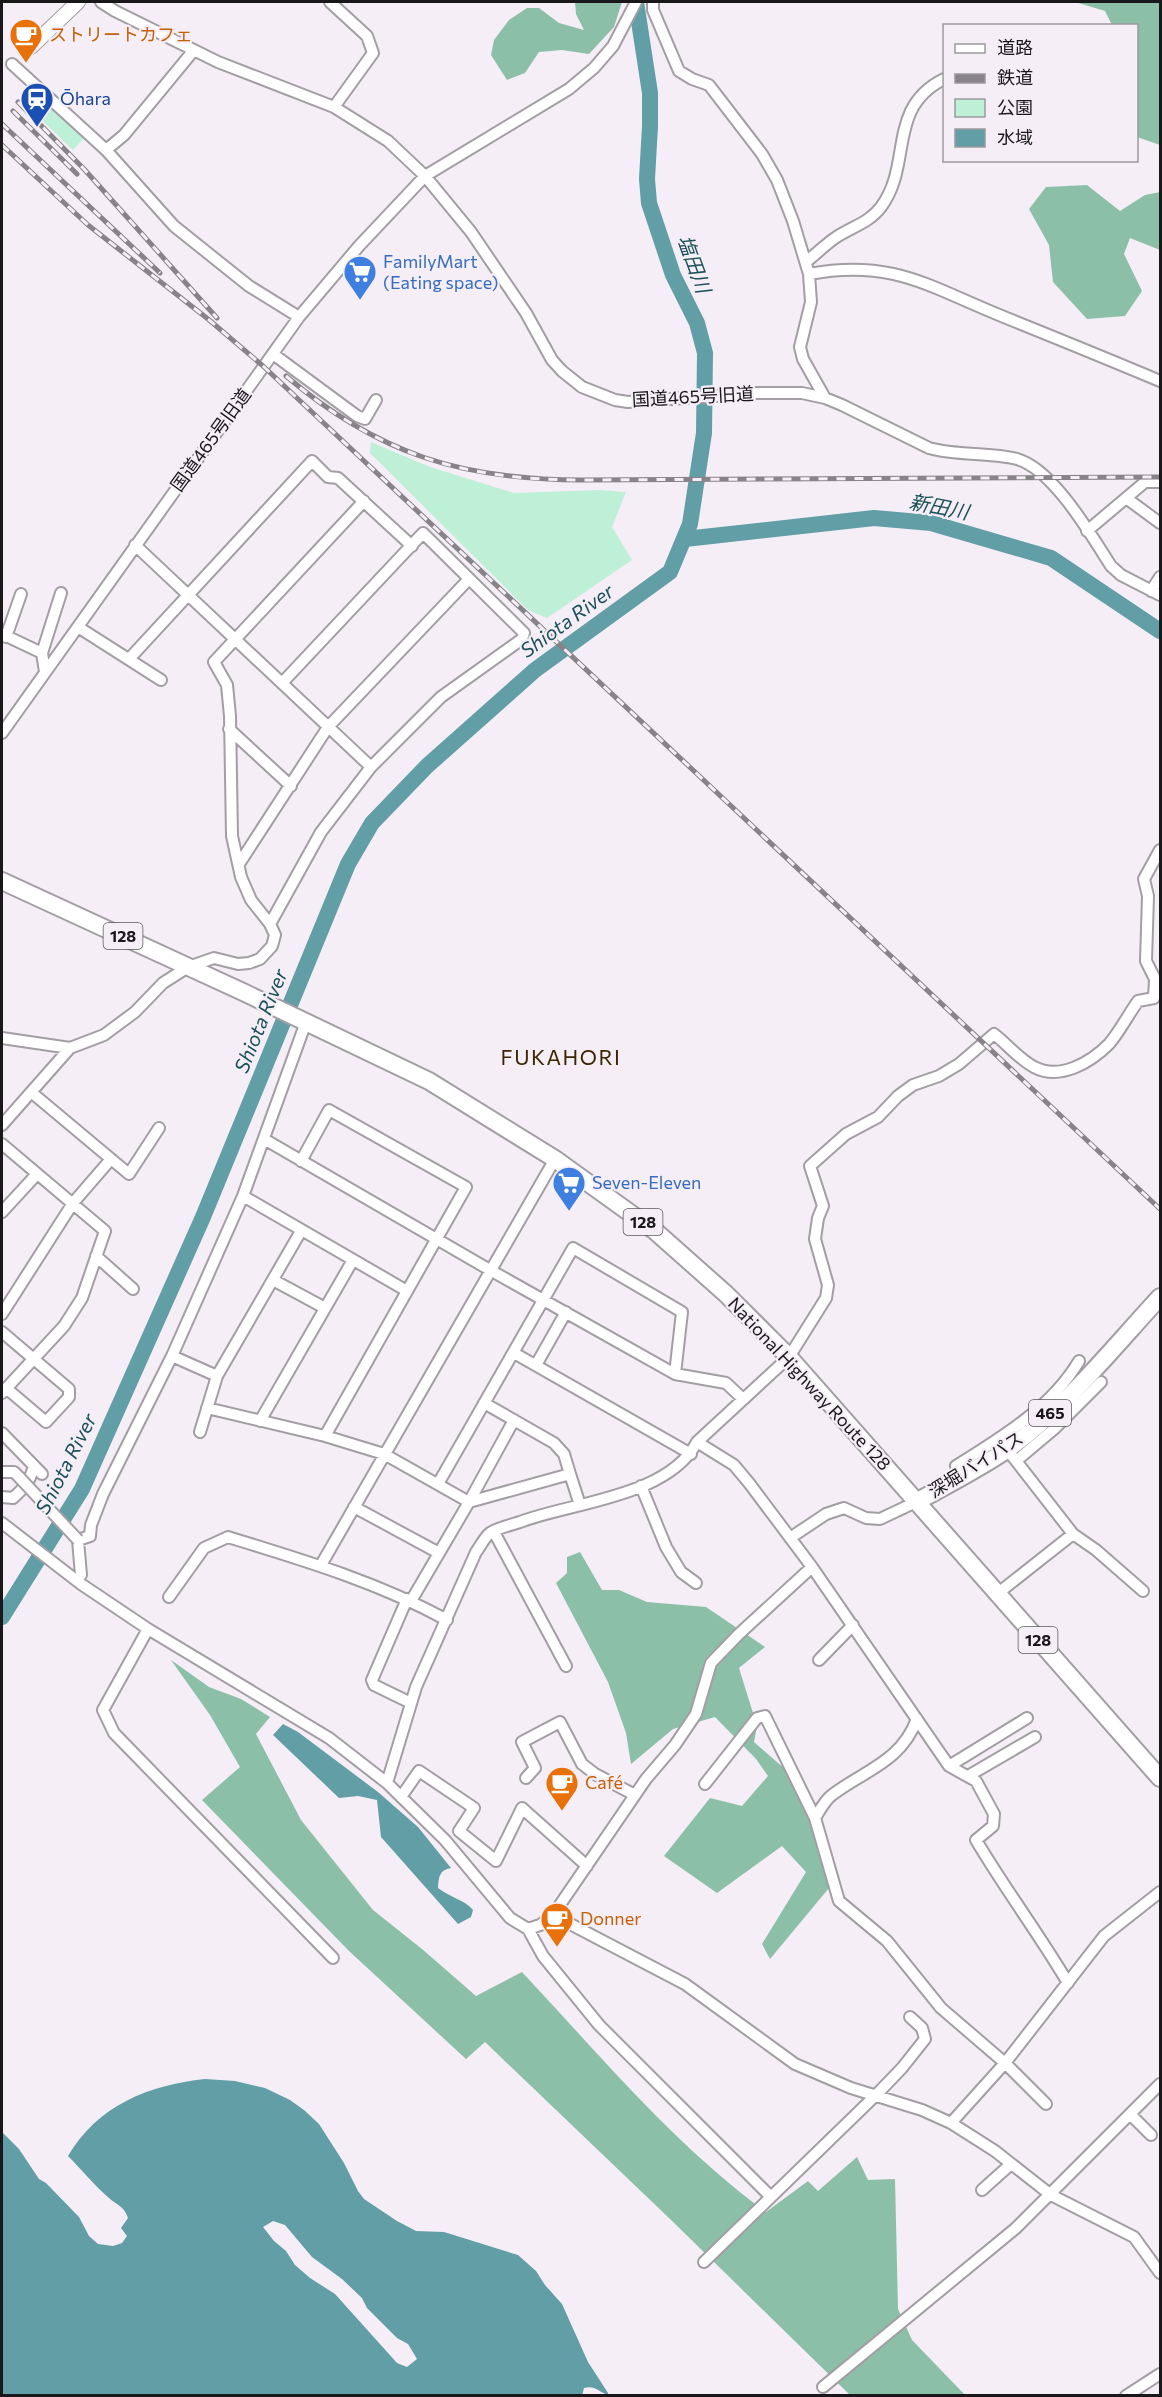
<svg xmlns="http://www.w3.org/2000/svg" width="1162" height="2397" viewBox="0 0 1162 2397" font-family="Commissioner,'Noto Sans JP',sans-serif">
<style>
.green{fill:#beefd7}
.forest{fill:#8cbfa7}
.water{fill:#619ea6}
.pier{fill:#f5eef6}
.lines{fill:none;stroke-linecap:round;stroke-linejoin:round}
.river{stroke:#619ea6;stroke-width:16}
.minor-casing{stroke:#a39da4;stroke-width:14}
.major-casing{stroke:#a39da4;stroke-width:16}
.highway-casing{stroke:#a39da4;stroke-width:20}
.minor{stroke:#fff;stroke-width:10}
.major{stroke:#fff;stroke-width:14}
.highway{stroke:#fff;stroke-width:16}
.rail-casing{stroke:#878388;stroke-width:5}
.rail{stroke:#f5eef6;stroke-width:3;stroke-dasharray:9;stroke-linecap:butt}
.minor-bridge-casing{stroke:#a39da4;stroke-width:14;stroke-linecap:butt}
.minor-bridge{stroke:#fff;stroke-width:10}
.labels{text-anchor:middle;stroke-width:4.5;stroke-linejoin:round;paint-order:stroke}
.shield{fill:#f5eef6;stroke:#5b585c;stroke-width:1.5}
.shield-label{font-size:16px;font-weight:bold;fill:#19171a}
.food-label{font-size:18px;fill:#c56008;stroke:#f5eef6;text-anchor:start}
.transit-label{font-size:18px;fill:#164399;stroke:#f5eef6;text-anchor:start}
.shop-label{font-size:18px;fill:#366cbe;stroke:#f5eef6;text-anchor:start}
.street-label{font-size:18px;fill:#19171a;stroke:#f5eef6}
.water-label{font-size:20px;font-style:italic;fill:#1a5057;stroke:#f5eef6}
.quarter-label{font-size:21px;letter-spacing:1.5px;fill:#3a2700;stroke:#f5eef6}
</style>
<rect width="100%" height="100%" fill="#f5eef6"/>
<path class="green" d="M40,95L85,137L73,150L28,107Z
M371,442L430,467L514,493L599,490L626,492L612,527L632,560L547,618L528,610L370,453Z"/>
<path class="forest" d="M575,2H622L614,27L589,54L562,50L539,52L525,73L507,80L491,55L494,40L509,20L527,8H539L559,23L584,30L576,14Z
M1075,2H1160V145L1137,137L1136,26L1112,25L1105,11Z
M1087,185L1120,211L1145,195L1160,192V250L1130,238L1124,254L1142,291L1125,316L1087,319L1053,282L1049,245L1029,209L1046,187Z
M580,1552L602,1590H619L647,1602L706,1607L765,1647L739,1668L757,1726L754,1742L785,1769L816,1832L829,1888L770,1959L762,1944L806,1872L782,1846L717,1893L664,1856L710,1798L742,1806L768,1776L756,1759L715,1717L673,1729L631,1764L626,1733L608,1682L556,1583L567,1573V1557Z
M171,1660L209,1687L241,1699L270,1717L256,1734L301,1820L373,1910L422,1949L476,1996L522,1972C600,2055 673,2144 766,2212L808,2181L818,2191L857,2157L868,2180L895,2179L898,2309L912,2340L965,2395H850L669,2218L485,2042L466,2059L349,1951L202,1800L240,1767L210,1715Z"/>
<path class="water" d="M283,1724L298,1732L378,1792L418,1827L451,1868C439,1870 439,1877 438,1888C449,1897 465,1900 473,1910L471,1917L458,1924L381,1837L377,1800L358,1796L339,1798L273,1735Z
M205,2079L235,2081L265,2088L290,2100L304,2110L319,2124L344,2163L358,2191L364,2199L397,2221L416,2231L444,2232L518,2255L536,2271L545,2285L562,2304L588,2362L608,2393V2395C599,2392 595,2385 584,2388L582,2396L2,2395V2132L19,2149L39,2179L46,2183L79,2217L89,2236L98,2244L113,2246L122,2243L127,2236L121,2228L128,2218C124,2206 117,2205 109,2198C94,2185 82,2170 68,2156C98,2105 149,2085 205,2079Z"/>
<path class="pier" d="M273,2221L285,2225L312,2257L342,2279L362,2298L367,2308L397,2338L408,2344L417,2359L407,2367L397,2363L335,2294L310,2278L295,2265L286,2251L274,2241L263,2227Z"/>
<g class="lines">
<path class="river" d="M685,539L874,518L931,523L1051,558L1160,631
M2,1617L82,1489L203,1217L348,864L372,823L427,766L535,670L670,572L690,524L704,433L705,353L697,323L673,275L649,203L647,179L650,126V93L636,2"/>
<g class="minor-casing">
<path id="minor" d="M101,2L115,11L218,62L334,107L388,141L425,176L471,232L526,313L552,360L562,371L582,387L615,400L628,402L757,393H802L825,398L842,405L929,448C957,456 990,452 1017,459C1053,469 1091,535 1111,566L1121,575L1160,595
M330,2L367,36L373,53L334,107
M653,2V10L679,71L692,79L709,85L762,154L777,180L793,221L809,274L811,302L800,347L803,359L825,398
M12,64L106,150L174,226L249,286L299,317
M106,150L124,135L194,50
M807,261C816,254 825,245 835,238C851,227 869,223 881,207C913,164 886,108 944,79
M809,274C893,258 931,288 1004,317C1056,338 1108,359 1160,381
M273,354L357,416L365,419L376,400
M1126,498L1160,523
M1087,531L1145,482H1160
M135,545L371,767
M1151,591L1160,577
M78,627L161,680
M2,634L42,653L45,672
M6,637L21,594
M42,653L61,593
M129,659L312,461L328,477L338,478L412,546
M229,729L291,786
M2,733L299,317L359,246L425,176L569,89L594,68L613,46L636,2
M239,864L328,727L469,579
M270,924L321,832L371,767L441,697L522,639L524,633L423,533L282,683
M1154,998L1155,979L1146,961L1148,896L1144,879L1160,850
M2,1038L70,1048L104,1035L135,1012L163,983L188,967L214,958L238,964L249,963L260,959L272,946L275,935L270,924L251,900L241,877L232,836L230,716L227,685L214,662L364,501
M31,1092L129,1174L159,1128
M2,1125L70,1048
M264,1139L490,1270L675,1374L726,1383L743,1399
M2,1144L105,1231L82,1298L64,1326L2,1393
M301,1161L329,1110L466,1187L325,1436
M243,1196L407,1291
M2,1212L37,1174
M96,1256L133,1289
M273,1280L325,1308
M2,1314L73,1203L111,1159
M2,1332L69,1389V1397L46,1422L6,1388
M514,1353L691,1454
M172,1356L217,1376
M536,1365L566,1312
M484,1403L554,1443L564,1454L570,1474
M207,1408L325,1436L384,1454L469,1502L570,1474L580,1505
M260,1421L353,1260
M200,1432L217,1376L301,1231
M2,1433L42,1474
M999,1439L1073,1534L1096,1550L1143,1591
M697,1442L734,1465L749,1483L812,1567L949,1766L976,1781L994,1814L993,1826L976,1840C1005,1889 1039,1934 1068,1983
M1016,1461L1054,1429L1101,1382
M2,1472H14L20,1478
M960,1477L956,1466C1001,1438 1051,1408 1079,1361
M438,1484L573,1248L682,1312L675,1374
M641,1486L666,1547L681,1572L696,1583
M2,1497L13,1498C26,1486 29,1483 34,1466
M354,1507L439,1553
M2,1523L81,1584L148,1629L329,1738L387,1783L445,1840L510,1918L528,1929L540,1925L553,1915L646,1779L675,1745L696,1714L711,1663L739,1634L812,1567
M494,1532L566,1666
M790,1538L826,1514L844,1508L866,1518L880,1519L916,1502
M321,1565L555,1159
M81,1575L78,1540L90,1536L91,1525L103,1494L172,1356L243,1196L306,1022
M997,1594L1073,1534
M169,1597L204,1548L228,1537C303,1560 377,1582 447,1620
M407,1599L372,1680L374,1685L411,1703
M411,1601L469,1502L514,1420
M148,1629L103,1710L114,1733L333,1958
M819,1660L853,1625
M949,1766L1027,1718
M968,1776L1035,1737
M526,1778L535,1768L522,1742L560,1722L582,1764L595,1774L635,1795
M387,1783L416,1687L476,1552C480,1547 484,1538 490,1533C497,1528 511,1525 520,1522C573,1502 668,1497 697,1442L789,1357L826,1298L828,1285L815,1239L818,1218L823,1206L810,1166L846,1134L878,1117L898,1096L913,1085L939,1076L959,1064L994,1034C1007,1044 1019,1059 1034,1067C1060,1081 1091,1062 1109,1044C1120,1031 1128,1015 1138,1001L1154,998
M705,1784L757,1718L765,1716L815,1818L839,1901L887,1941L941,2008L1005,2063L1046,2104
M401,1797L419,1771L474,1808L459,1831L496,1861L522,1808L587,1866
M815,1818C820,1810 825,1800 832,1795C865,1770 901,1762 917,1719
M553,1915L685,1984L795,2064L851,2088L922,2110L951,2123L995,2151L1051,2195L1134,2237L1160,2273
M528,1929L543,1956L599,2025L771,2197
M1130,2114L1151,2135
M951,2123L1005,2063L1104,1936L1160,1892
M982,2190L1011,2164
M704,2262L877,2094L902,2068L925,2039L922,2028L910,2017
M823,2387L1016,2228L1160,2084
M1126,2396L1160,2374"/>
</g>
<g class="major-casing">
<path id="major" d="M31,47L78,2"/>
</g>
<g class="highway-casing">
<path id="highway" d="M2,881L243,992L429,1081L555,1159L655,1231L726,1294L789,1357L1160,1778
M916,1502C947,1485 979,1469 1008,1449C1066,1407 1112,1349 1160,1297"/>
</g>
<use href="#minor" class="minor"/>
<use href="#major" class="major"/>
<use href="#highway" class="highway"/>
<g class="rail-casing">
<path id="rail" d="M18,102L84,169L217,318
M13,111L77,174
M2,124L160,273
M2,145L88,225L208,319L263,366L1160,1209
M286,376C378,454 462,480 582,480L1160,477"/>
</g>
<use href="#rail" class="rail"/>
<g class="minor-bridge-casing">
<path id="minor-bridge" d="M20,1478L78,1540"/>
</g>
<use href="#minor-bridge" class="minor-bridge"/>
</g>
<defs>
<g id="cafe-pin" transform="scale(1.725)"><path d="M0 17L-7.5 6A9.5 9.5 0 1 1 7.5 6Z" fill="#e8710a" stroke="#f5eef6"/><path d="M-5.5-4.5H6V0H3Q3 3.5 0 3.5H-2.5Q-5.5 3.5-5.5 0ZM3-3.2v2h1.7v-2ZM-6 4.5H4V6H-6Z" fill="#fff"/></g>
<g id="station-pin" transform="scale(1.725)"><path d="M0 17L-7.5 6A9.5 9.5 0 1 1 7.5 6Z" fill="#1a4fb4" stroke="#f5eef6"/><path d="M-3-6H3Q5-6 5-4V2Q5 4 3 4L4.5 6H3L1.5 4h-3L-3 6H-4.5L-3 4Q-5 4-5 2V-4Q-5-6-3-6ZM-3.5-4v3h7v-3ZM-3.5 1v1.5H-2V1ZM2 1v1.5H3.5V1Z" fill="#fff"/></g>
<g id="supermarket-pin" transform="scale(1.725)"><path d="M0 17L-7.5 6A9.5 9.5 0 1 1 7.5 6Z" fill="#3f7fe0" stroke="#f5eef6"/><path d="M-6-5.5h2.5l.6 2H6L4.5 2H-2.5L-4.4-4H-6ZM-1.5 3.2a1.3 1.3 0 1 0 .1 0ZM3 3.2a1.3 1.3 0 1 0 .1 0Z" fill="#fff"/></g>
</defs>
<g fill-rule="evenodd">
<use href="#cafe-pin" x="26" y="35"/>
<use href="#station-pin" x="37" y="99"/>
<use href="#supermarket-pin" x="360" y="272"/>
<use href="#supermarket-pin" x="569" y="1183"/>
<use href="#cafe-pin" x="562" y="1783"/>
<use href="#cafe-pin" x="557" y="1919"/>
</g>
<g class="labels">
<g class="shield">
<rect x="103.5" y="923" width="39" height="26" rx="4.5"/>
<rect x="623.5" y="1209" width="39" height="26" rx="4.5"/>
<rect x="1029" y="1400" width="42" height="26" rx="4.5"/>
<rect x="1018.5" y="1627" width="39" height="26" rx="4.5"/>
</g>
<g class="shield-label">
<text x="123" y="942">128</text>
<text x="643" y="1228">128</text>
<text x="1050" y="1419">465</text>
<text x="1038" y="1646">128</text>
</g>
<g class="food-label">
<text x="49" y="41">ストリートカフェ</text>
<text x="585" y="1789">Café</text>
<text x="580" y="1925">Donner</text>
</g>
<g class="transit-label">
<text x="60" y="105">Ōhara</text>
</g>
<g class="shop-label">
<text x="383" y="268">FamilyMart<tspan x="383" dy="21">(Eating space)</tspan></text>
<text x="592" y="1189">Seven-Eleven</text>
</g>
<g class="street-label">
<text transform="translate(693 397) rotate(-3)" y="6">国道465号旧道</text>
<text transform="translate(211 440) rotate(-54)" y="6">国道465号旧道</text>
<text transform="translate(809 1384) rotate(47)" y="6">National Highway Route 128</text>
<text transform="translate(976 1465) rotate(-32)" y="6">深堀バイパス</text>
</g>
<g class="water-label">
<text transform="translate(694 264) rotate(70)" y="7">塩田川</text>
<text transform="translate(939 507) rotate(11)" y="7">新田川</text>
<text transform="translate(567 621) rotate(-36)" y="7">Shiota River</text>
<text transform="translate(261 1021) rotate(-68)" y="7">Shiota River</text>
<text transform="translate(66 1464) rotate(-63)" y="7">Shiota River</text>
</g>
<g class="quarter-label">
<text x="561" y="1065">FUKAHORI</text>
</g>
</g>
<rect width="1162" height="2397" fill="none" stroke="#19171a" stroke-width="6"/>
<rect x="943" y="24" width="195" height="138" fill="#f5eef6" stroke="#9d989e" stroke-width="1.5"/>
<rect x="955" y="44" width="30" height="9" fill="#ffffff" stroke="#9d989e" stroke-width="1.5"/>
<text x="997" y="54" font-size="18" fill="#19171a">道路</text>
<rect x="955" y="74" width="30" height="9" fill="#878388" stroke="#9d989e" stroke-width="1.5"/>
<text x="997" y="84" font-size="18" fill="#19171a">鉄道</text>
<rect x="955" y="99" width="30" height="18" fill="#beefd7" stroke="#9d989e" stroke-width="1.5"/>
<text x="997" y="114" font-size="18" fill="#19171a">公園</text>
<rect x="955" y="129" width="30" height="18" fill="#619ea6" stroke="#9d989e" stroke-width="1.5"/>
<text x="997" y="144" font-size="18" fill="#19171a">水域</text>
</svg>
